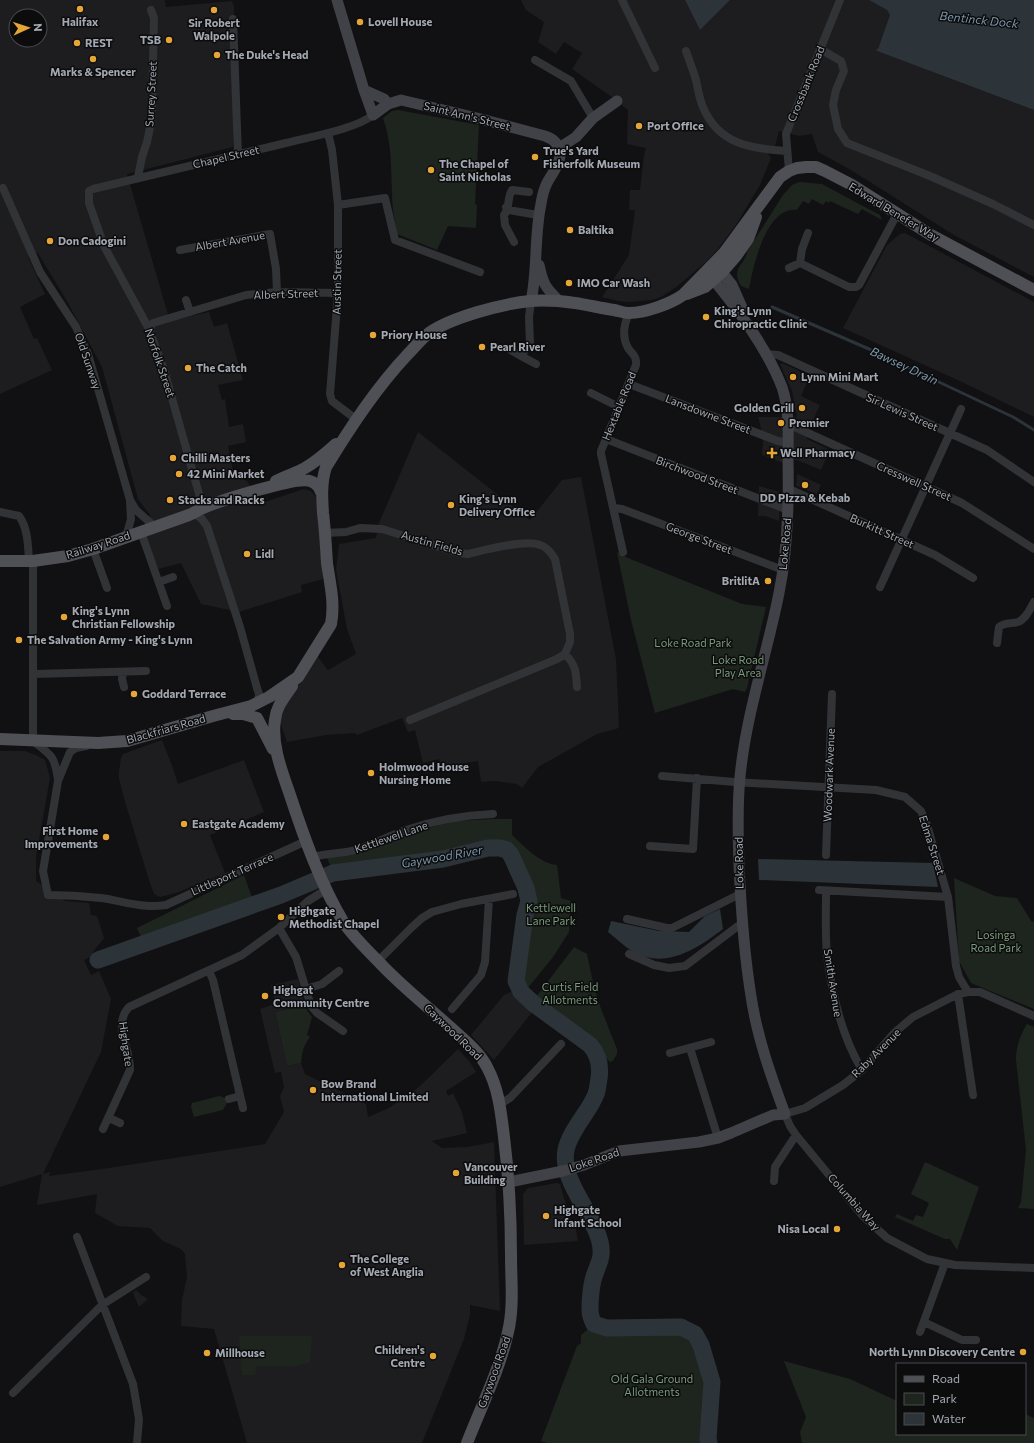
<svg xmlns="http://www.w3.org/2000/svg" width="1034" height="1443" viewBox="0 0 1034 1443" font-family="Commissioner,sans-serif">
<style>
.built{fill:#1d1d1f;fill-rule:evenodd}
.green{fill:#1e251e}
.water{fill:#2c343a}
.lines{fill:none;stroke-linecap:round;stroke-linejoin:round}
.stream{stroke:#2c343a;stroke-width:3}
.river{stroke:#2c343a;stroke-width:17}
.street{stroke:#323337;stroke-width:8}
.secondary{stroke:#414247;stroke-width:11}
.primary{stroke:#4f5056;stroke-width:12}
.poi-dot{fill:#e5a537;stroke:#0c0c0d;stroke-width:1.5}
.labels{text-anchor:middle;stroke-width:3;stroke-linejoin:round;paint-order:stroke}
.poi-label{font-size:11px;font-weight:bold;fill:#a3a8b2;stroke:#0c0c0d;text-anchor:start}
.street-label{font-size:11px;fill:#a3a8b2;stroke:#0c0c0d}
.park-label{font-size:11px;fill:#7b9c7c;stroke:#0c0c0d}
.water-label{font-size:12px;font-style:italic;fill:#7c97ac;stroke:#0c0c0d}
</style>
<rect width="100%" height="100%" fill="#111113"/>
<path class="built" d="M0,0H165L166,7L232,1L234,6L233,147L127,174L169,318H182L209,312L214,327L227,323L243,380L218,385L222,400L225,399L229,427L243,424L246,442L228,446L234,476L247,481L262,503L304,489L311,491L316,497L323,579L301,585L302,592L239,612L201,604L181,563L158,569L147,539L150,515L138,499L102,367L68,303L38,253L28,257L45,294L20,307L34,339L37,338L52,370L0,394ZM16,16H40V40H16Z
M521,0H685L700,30L730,0H869L887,10L890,15L889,19L878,49H876L877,51L1034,110V277L954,235L851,170L818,152L812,134L799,136L779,131L775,146L766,150L771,158L760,185L736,225L718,249L706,262L675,288L661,297L652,300L628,302L618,301L602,297L629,255L635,210H629L630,190H640L644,156L646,148L627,144L628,110L609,95L572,69L582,53L564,42L556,54L538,42L544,22L526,10Z
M905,233L1034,302V417L964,383L843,328L887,245L900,234Z
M782,363L810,376L801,396L820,405L810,427L807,439L830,450L821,470L797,460L780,462L762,455L763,442L761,428L758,417H797L792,391L780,364Z
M418,432L530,520L562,480L581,477L616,659L619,728L597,734L538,767L522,788L517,784L496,781L481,782L478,761L441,767L439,759L423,763L415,730L408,732L402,718L357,735L355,733L326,735L287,742L278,716L303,675L317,656L328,670L356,654L347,629L336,570L339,544L376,538L379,523Z
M797,474L821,485L817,494L796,486Z
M759,486L780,492L779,521L765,516H758Z
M162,740L173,768L178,784L244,760L264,812L210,835L225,873L179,892L160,897L154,894L149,880L126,805L119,779V771L121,758L123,754Z
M0,751H25L36,755L45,760L48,770L50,778L36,857V881L65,901L89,903L91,915L97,916L104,938L93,952L94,955L84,960L91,975L99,971L111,999L101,1052L43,1174L50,1172L49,1176L102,1169L265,1144L284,1112L280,1096L284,1087L281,1072L275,1073L260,1009L275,1004L271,985L298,979L303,998L304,1006L275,1012L287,1066L301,1063L305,1074L366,1104L368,1117L389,1108L419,1087L458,1049L469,1061L476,1072L446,1091L448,1096L453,1093L462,1112L467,1133L432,1141L442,1148L467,1147L494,1142L500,1311L470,1305V1315L464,1339L422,1443H247L214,1329L181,1326L182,1300L187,1277L185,1254L181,1249L163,1241L150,1228L118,1226L95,1213L97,1194L37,1205L42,1174L0,1187Z
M513,991L521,1003L533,1011L494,1060L471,1035L504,995Z
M557,1183L560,1184L572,1225H575L578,1241L524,1245L523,1194L528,1188Z
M136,1290L140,1294L148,1299L139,1307L133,1293Z"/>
<path class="green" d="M398,110L479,125L475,204L477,205L476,228L448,226L437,250L397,234C395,221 392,208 392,194C391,168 392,143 383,118L392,111Z
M799,182L822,184L876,213L880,215L882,220L862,209L858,214L830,201L829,203L826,201L823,205L812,199L809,204L803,201L797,210C766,206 753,267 749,289L741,286C730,268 745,265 747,252L783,195L792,185Z
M617,552L628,558L742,604L766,607L747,688L745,692L733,689L655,713L631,620Z
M493,819H512V835C525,847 539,863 557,865L561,898L571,901L569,932L553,957L527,989L518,981C524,956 538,916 531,892C529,883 524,874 520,866C516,858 513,849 504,846C488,840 455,852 438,855C403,862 368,865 332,869L327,858L366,850L417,831L455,821Z
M244,875L256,909L188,929L145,946L137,928Z
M954,878L995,896L1017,898L1031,921L1034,922V1009L971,983L959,961Z
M574,947L587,954L594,987L601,1009L617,1049V1054L613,1061L610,1062L587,1039L536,997Z
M304,1006L312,1017L307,1035L310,1037C303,1046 302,1053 301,1063L287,1066L275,1012Z
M1027,1024L1034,1027V1209L1018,1208L1021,1202L1026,1150L1016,1060C1016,1047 1020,1035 1027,1024Z
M219,1096L226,1098L227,1103L223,1110L194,1117L191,1107L192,1103Z
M925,1162L979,1187L957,1250L950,1239H945L895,1217L897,1214L913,1221L916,1215L923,1217L929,1203L911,1194Z
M594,1324L607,1328L681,1327L695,1334L701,1345L712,1382L708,1439L709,1443H547L541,1441L577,1346L581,1343V1335Z
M239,1336H312L310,1362L296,1366H257L255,1375H242Z
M784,1361L850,1379L897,1401V1434H1025V1414L1034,1418V1443H802L800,1432L806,1417Z"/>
<path class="water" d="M685,0H730L700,30Z
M869,0H1034V110L877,51L876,49H878L890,15L887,10Z
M758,859L933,863L938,887L759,880Z
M720,909L723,929C698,948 667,969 635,953C626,948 617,939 608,932L611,921L659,931L689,932L705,916Z"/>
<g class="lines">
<path class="stream" d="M772,307L869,349L1013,417L1034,430"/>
<path class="river" d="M98,960L281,895L333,873L443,859L488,848H500L507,850L511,855L526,888L529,901L525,915L516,981L521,992L534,1004L590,1045C599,1055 601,1066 599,1079C598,1083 598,1089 596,1094C590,1111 570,1130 566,1150C560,1181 593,1212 600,1242C604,1259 597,1265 593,1280C591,1289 590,1301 590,1310C590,1315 592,1320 594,1324L607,1328L681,1327L695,1334L701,1345L712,1382L708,1439L709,1443"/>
<path class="street" d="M622,0L655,68
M233,19L238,155
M820,49L841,61L844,71L836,90L833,105L838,129L847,143L930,176L993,204L1034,225
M686,51C689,60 693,70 696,80C698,89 699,98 703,107C718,144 751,149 787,151
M535,60L571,81L593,118
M328,133L332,150L338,205V293L330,394L332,401L357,420
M789,171L786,134L840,0
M138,177L142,157L147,142L151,123L152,107L154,18L151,10
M3,188L40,272L76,327L88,354L130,500L136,510L155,527
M338,205L385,198L395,240L480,272
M506,207L508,210L538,215
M808,233L802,249L800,263L849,287H856L859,285L897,214
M514,242L505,225L504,215C511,206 506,200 512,190L529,192
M180,250L270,234L276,269L277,292
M789,268L800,263
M186,300L190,312
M531,301L529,317L530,343L521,356L536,364
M149,329L153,323L246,295L277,292L338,293
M509,349L521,356
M765,354L778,355L987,450L1034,482
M629,384L778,441L788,443
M591,393L619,407
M788,424L962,503L1034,549
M606,439L788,510
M789,489L935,555L973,578
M203,508L164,370L149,329L104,246L89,203V191L93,189C158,173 222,158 286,143C309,137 356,129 373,115
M614,508L622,509L783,570
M0,512L19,516C28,528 28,546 29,561
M193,513L201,518L207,526L240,627L257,688L259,694L258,704
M141,532L167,606
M325,533L346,532L360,528L382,529L459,553L468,554C485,550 525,539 540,545C547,547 551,553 555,559L570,634V642L565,654L557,659L410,720
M126,537L131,519L130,501
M93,549L107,588
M623,552L601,454V451L636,365C637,356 632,354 628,348C622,337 624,324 629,313
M33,561V741C52,755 55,757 58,780
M159,582L173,577
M880,587L961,409
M997,643L999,627C1005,622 1011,624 1018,622C1026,619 1030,609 1034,602
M565,654C576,665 576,672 577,687
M123,673L122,679L124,687
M34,674L146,671
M86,746L76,748L70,752L58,781L43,871L48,895C65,895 83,896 101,898C123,901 144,909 166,905L306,841
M662,776L735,782L876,790L905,797L921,811L927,825L948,897L956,966L959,977L968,992
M650,846L693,849L697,778
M826,855L832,694
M313,857C327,853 341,854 355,850C371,845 387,837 403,831C432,821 463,815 493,814
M819,890L948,897
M826,891C826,912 825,934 827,955C832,995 841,1035 862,1070
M627,919L667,928H672L740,894
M279,928L296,957L311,1006L317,1013L343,1031
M629,954L654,965L669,968L685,966L742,923
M378,961L411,928L422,918L432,912L461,904L513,894
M209,971L213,980L243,1108
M306,989L322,984L339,971
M958,994L973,1095
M452,1009L481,975L485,962L489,899
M1034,1016L980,992H968L958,994L913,1017L894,1033L862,1070L843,1085L805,1108L785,1114L790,1126L796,1135L862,1215L887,1238L927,1259L955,1265L1034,1268
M690,1048L718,1138
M670,1053L711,1042
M229,1099L240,1096
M500,1104L510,1098L561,1044
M109,1118L120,1123
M103,1129L130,1070C131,1049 112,1025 129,1007L242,955L279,928L308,901L327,889
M774,1181L775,1167L796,1135
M77,1237L133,1384L139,1419L137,1443
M924,1322L962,1340H976
M920,1332L945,1263
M13,1393L102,1305L146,1277"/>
<path class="secondary" d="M337,0L364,90L373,115L388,104L401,100L477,118L545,136C554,139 560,145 560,156C559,166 551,175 547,183C544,189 542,197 541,204C534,236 538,269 531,301
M364,90L384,99L388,104
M559,148L576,137L593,118L617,101
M539,265C543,284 545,287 559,301
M716,265L732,285L744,312
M509,1182L563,1171L584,1165L619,1151L699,1142L718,1138L731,1133L773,1115L785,1114C771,1076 757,1037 751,996C744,953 741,909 739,865C738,836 737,806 740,777C746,714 767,654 779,593C788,549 789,506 788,461C788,437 790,411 782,387C766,346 736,307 708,273"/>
<path class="primary" d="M687,294L705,287L722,272L736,256L748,239L756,217
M276,481C285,476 294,474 303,469C315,463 326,453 336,444
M0,561H33L68,556L93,549L189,515C194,513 198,510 203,508C219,501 297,476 310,481C318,484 319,487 322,494
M292,686C285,697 276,706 275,720C271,746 283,774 291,798C305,840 321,885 344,923C352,935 368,951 378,961C400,985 426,1005 450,1027C463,1039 479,1051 487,1067C499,1089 501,1113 504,1137C509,1177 511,1216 511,1256C511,1281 514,1307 508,1332C500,1369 481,1407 467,1443
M233,714H243L257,718L273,749
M0,739L98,743L127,741L213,716L251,706L269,697L298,677L331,624C335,603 330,584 327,563C326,546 325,530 323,513C322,498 321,482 326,467C350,428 376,388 408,354C415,347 421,339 429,333C452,317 502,304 530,301C545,300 560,301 575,303C588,305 601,308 614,310C619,311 624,313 629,313C645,313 670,304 683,295L724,253L780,177L789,171L797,168L806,167H816L825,171L852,185L931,235L1034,290"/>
</g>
<g class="poi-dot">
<circle cx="80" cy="9" r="4"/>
<circle cx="214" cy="10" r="4"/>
<circle cx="360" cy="22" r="4"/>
<circle cx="169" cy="40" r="4"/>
<circle cx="77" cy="43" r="4"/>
<circle cx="217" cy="55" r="4"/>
<circle cx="93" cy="59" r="4"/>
<circle cx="639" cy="126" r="4"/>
<circle cx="535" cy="157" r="4"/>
<circle cx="431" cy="170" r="4"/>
<circle cx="570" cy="230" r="4"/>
<circle cx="50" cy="241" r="4"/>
<circle cx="569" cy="283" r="4"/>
<circle cx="706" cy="317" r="4"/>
<circle cx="373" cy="335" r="4"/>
<circle cx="482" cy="347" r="4"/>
<circle cx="188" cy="368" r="4"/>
<circle cx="793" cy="377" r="4"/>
<circle cx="802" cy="408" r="4"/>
<circle cx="781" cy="423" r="4"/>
<path d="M770 447h4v4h4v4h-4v4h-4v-4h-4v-4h4z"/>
<circle cx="173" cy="458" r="4"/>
<circle cx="179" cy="474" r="4"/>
<circle cx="805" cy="485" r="4"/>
<circle cx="170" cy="500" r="4"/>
<circle cx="451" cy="505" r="4"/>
<circle cx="247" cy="554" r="4"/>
<circle cx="768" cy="581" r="4"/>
<circle cx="64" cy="617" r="4"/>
<circle cx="19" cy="640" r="4"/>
<circle cx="134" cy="694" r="4"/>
<circle cx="371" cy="773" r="4"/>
<circle cx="184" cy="824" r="4"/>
<circle cx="106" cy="837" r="4"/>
<circle cx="281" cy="917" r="4"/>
<circle cx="265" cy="996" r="4"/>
<circle cx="313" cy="1090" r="4"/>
<circle cx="456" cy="1173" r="4"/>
<circle cx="546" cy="1216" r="4"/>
<circle cx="837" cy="1229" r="4"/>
<circle cx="342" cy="1265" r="4"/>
<circle cx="1023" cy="1352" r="4"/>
<circle cx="207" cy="1353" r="4"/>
<circle cx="433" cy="1356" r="4"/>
</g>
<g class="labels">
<g class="poi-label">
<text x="80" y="26" text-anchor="middle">Halifax</text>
<text x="368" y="26">Lovell House</text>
<text x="214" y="27" text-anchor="middle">Sir Robert<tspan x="214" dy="13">Walpole</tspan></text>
<text x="161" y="44" text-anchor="end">TSB</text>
<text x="85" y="47">REST</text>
<text x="225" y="59">The Duke's Head</text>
<text x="93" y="76" text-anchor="middle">Marks &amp; Spencer</text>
<text x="647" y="130">Port Office</text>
<text x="543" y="155">True's Yard<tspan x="543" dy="13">Fisherfolk Museum</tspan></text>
<text x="439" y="168">The Chapel of<tspan x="439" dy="13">Saint Nicholas</tspan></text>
<text x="578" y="234">Baltika</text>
<text x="58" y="245">Don Cadogini</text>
<text x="577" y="287">IMO Car Wash</text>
<text x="714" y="315">King's Lynn<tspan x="714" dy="13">Chiropractic Clinic</tspan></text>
<text x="381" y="339">Priory House</text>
<text x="490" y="351">Pearl River</text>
<text x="196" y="372">The Catch</text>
<text x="801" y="381">Lynn Mini Mart</text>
<text x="794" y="412" text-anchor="end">Golden Grill</text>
<text x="789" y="427">Premier</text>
<text x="780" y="457">Well Pharmacy</text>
<text x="181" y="462">Chilli Masters</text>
<text x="187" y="478">42 Mini Market</text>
<text x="805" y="502" text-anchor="middle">DD PIzza &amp; Kebab</text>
<text x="459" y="503">King's Lynn<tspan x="459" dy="13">Delivery Office</tspan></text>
<text x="178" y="504">Stacks and Racks</text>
<text x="255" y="558">Lidl</text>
<text x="760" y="585" text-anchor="end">BritlitA</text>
<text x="72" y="615">King's Lynn<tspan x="72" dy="13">Christian Fellowship</tspan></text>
<text x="27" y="644">The Salvation Army - King's Lynn</text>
<text x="142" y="698">Goddard Terrace</text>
<text x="379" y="771">Holmwood House<tspan x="379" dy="13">Nursing Home</tspan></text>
<text x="192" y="828">Eastgate Academy</text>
<text x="98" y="835" text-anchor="end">First Home<tspan x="98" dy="13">Improvements</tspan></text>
<text x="289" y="915">Highgate<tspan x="289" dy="13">Methodist Chapel</tspan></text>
<text x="273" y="994">Highgat<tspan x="273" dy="13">Community Centre</tspan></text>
<text x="321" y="1088">Bow Brand<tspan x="321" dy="13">International Limited</tspan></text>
<text x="464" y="1171">Vancouver<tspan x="464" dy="13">Building</tspan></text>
<text x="554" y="1214">Highgate<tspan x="554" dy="13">Infant School</tspan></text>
<text x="829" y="1233" text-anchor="end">Nisa Local</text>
<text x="350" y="1263">The College<tspan x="350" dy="13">of West Anglia</tspan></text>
<text x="425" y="1354" text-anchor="end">Children's<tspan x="425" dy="13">Centre</tspan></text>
<text x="1015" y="1356" text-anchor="end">North Lynn Discovery Centre</text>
<text x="215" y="1357">Millhouse</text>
</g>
<g class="street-label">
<text transform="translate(806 84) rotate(-68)" y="4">Crossbank Road</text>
<text transform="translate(151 94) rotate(-87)" y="4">Surrey Street</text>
<text transform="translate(467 116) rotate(14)" y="4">Saint Ann's Street</text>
<text transform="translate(226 157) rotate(-13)" y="4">Chapel Street</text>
<text transform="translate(894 212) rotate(31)" y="4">Edward Benefer Way</text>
<text transform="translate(230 241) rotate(-10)" y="4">Albert Avenue</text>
<text transform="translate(337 282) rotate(-89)" y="4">Austin Street</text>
<text transform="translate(286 294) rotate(-2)" y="4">Albert Street</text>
<text transform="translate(88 361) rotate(71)" y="4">Old Sunway</text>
<text transform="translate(160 363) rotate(71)" y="4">Norfolk Street</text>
<text transform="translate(619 406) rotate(-68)" y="4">Hextable Road</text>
<text transform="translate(902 412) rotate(24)" y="4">Sir Lewis Street</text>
<text transform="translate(708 414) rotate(21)" y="4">Lansdowne Street</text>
<text transform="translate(697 475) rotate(21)" y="4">Birchwood Street</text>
<text transform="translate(914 481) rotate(24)" y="4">Cresswell Street</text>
<text transform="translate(882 531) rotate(24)" y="4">Burkitt Street</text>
<text transform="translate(699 538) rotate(21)" y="4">George Street</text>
<text transform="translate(432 543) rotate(16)" y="4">Austin Fields</text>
<text transform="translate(785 544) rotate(-85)" y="4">Loke Road</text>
<text transform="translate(98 545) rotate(-18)" y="4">Railway Road</text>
<text transform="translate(166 729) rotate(-16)" y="4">Blackfriars Road</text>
<text transform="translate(829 775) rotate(-88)" y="4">Woodwark Avenue</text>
<text transform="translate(391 837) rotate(-19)" y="4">Kettlewell Lane</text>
<text transform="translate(932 845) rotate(72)" y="4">Edma Street</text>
<text transform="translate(739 863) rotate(-91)" y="4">Loke Road</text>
<text transform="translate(232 874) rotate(-24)" y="4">Littleport Terrace</text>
<text transform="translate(833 983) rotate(81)" y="4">Smith Avenue</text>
<text transform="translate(453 1032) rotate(44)" y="4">Gaywood Road</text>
<text transform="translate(126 1044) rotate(82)" y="4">Highgate</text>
<text transform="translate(876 1053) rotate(-45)" y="4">Raby Avenue</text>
<text transform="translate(594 1160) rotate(-19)" y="4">Loke Road</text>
<text transform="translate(854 1202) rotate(48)" y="4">Columbia Way</text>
<text transform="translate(494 1372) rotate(-70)" y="4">Gaywood Road</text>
</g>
<g class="park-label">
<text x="693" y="647">Loke Road Park</text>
<text x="738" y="664">Loke Road<tspan x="738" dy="13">Play Area</tspan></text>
<text x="551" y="912">Kettlewell<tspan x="551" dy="13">Lane Park</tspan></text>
<text x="996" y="939">Losinga<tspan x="996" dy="13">Road Park</tspan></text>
<text x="570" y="991">Curtis Field<tspan x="570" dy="13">Allotments</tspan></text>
<text x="652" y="1383">Old Gala Ground<tspan x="652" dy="13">Allotments</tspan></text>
</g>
<g class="water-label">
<text transform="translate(979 20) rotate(6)" y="4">Bentinck Dock</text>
<text transform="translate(904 366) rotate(25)" y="4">Bawsey Drain</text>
<text transform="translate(442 857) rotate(-10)" y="4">Gaywood River</text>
</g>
</g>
<rect x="896" y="1363" width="130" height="72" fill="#0c0c0d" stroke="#484a4f"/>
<rect x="904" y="1376" width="20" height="6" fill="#4f5056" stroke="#484a4f"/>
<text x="932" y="1383" font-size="12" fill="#a3a8b2">Road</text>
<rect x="904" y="1393" width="20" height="12" fill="#1e251e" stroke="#484a4f"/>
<text x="932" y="1403" font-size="12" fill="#a3a8b2">Park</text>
<rect x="904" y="1413" width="20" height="12" fill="#2c343a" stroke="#484a4f"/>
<text x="932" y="1423" font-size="12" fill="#a3a8b2">Water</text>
<g transform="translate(28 28) rotate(87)"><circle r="19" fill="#0c0c0d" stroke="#484a4f"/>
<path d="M0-3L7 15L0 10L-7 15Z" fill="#e5a537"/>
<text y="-6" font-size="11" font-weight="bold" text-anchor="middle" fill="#a3a8b2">N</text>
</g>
</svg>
